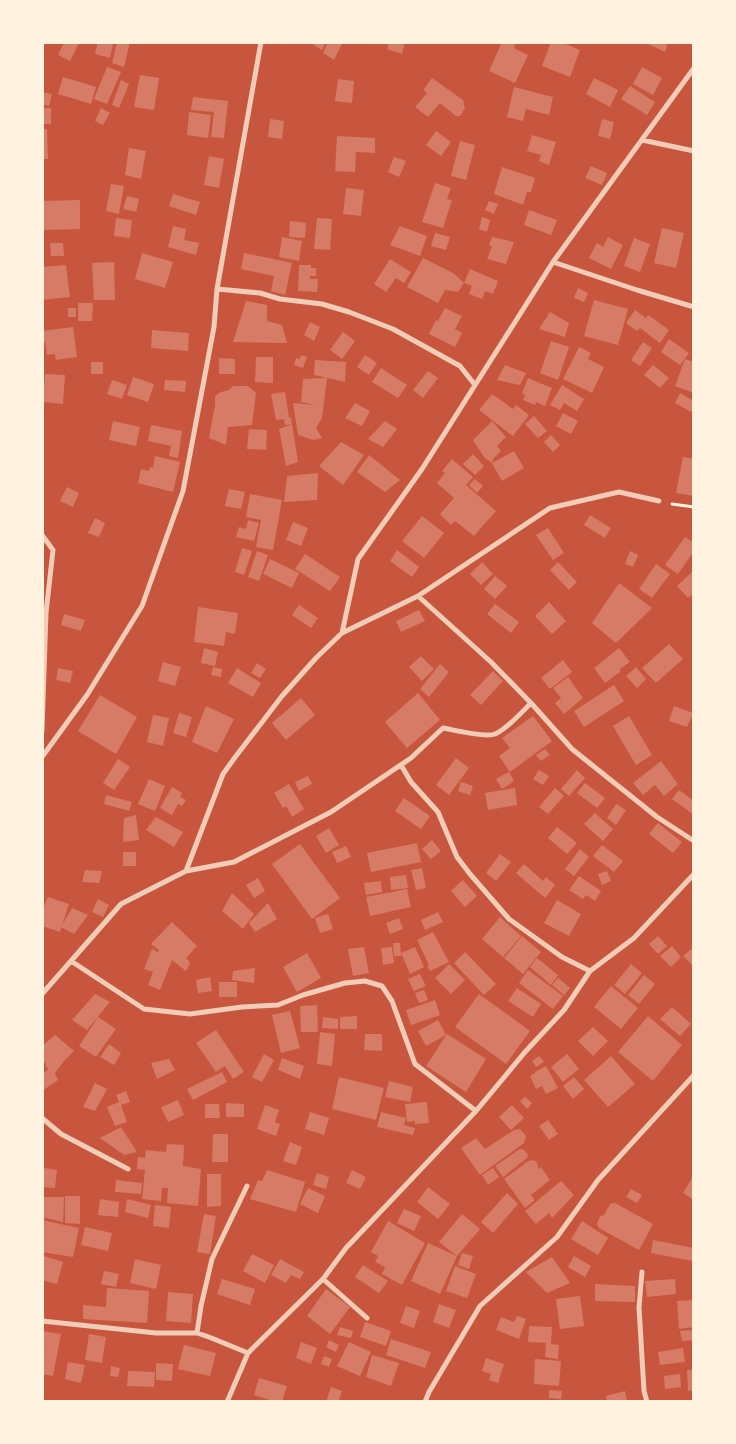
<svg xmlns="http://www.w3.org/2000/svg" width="736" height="1444" viewBox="0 0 736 1444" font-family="'PT Serif',serif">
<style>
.building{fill:#d67c66}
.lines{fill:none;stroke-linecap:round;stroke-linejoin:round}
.path{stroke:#fff3e0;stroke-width:3}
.minor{stroke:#f1ccb7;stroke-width:5}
</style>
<rect width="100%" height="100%" fill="#c8553d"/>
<path class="building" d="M64,42L79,43L70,61L58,55Z
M98,42L113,44L110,58L95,54Z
M117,42H130L124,67L112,63Z
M309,42H326L322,50Z
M328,42H343L334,60L323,53Z
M389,42H405L402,54L387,49Z
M502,42H516L514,48L528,55L515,83L489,71Z
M551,42H561L580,50L570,77L542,66Z
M644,42H668L665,52Z
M107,67L121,72L107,104L94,99Z
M642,67L662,78L653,95L633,84Z
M140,75L159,78L154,110L134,107Z
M63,77L96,87L91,104L58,94Z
M432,78L463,100L465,108L460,116H456L440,103L428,117L415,107L427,93L423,90Z
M594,78L618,90L610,107L586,94Z
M338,79L354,81L352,103L335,101Z
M121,80L129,84L119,108L112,105Z
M630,86L655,102L647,115L621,99Z
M514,87L553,97L549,115L526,109L523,121L507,117Z
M42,92L52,94L49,106L42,104Z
M193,97L228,101L224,138L211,137L214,112L191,110Z
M42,108H51V124H42Z
M101,108L110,113L103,125L95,121Z
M189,112L211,115L208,138L187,135Z
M270,119L284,121L282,139L268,137Z
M602,119L614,122L610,139L598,136Z
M42,129H47L48,159H42Z
M436,131L451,142L441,156L426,145Z
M532,135L556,142L549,165L539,161L541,155L527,151Z
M337,136L375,138V153L356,152L355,172L335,171Z
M460,141L475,145L466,180L451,176Z
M129,148L146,151L141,179L125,175Z
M209,156L224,159L219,188L204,185Z
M394,157L406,161L399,177L388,172Z
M591,166L607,173L602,185L585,178Z
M502,167L535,178L531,192H527L523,205L494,194Z
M435,183L451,188L447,199L452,200L443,228L422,222Z
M111,184L124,186L119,214L106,211Z
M346,188L364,190L361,216L343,214Z
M173,194L200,202L196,215L169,206Z
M127,196L139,199L136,212L123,209Z
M80,200V229L42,230V201Z
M489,201L498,204L494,214L485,210Z
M529,210L557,220L551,235L524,225Z
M482,217L490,220L487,232L479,229Z
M116,218L132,220L130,238L114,236Z
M317,218L332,219L330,250L314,249Z
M290,221L306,223L305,238L289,237Z
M173,226L186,229L184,240L199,243L196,255L168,247Z
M400,226L427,236L420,256L390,245Z
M662,228L684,233L676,268L654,263Z
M435,233L450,237L446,250L431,246Z
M282,237L302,241L299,261L279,257Z
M492,237L514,242L506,264L487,259L492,247L489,245Z
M608,237L623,245L611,269L589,258L597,243L603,247Z
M634,238L650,244L640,272L624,266Z
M50,243H63L64,256H51Z
M142,253L173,262L165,288L135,279Z
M244,253L292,263L285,295L271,291L274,276L241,269Z
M423,258L453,273L464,283L458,292L445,290L438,303L407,287Z
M390,259L411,272L404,283L396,278L386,292L374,284Z
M114,262L115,300H94L92,263Z
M66,265L70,297L42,300V267Z
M299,265H311V268H316V276H310V279H318L317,292L298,291Z
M470,269L498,281L493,294L485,291L482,299L469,294L472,286L464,283Z
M578,288L588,293L584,302L574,298Z
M594,300L628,309L618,345L584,336Z
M246,301L267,305V321L282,325L287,343L233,342Z
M78,303H93L92,321H78Z
M68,308H76V317H68Z
M445,308L462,316L455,329L462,333L455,347L429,334L436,320L438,321Z
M635,310L646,318L648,315L669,330L660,343L640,328L637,331L626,323Z
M550,312L569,323L565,337L539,329Z
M310,322L320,327L314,341L304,335Z
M73,327L77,357L56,360L55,354L47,355L45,342H43L42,331Z
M152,330L189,333L188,351L151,348Z
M343,332L355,341L342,359L330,350Z
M669,339L689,353L680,365L661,352Z
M551,341L569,347L558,380L540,373Z
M643,342L652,348L640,366L631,360Z
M579,347L591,353L588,359L604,367L592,393L563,379Z
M301,355L307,357L303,368L294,365L296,358L300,359Z
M365,355L377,363L369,375L357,367Z
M256,357H273V383L255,382Z
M219,358L235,359V374H219Z
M685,359L694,362V393L675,386Z
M315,360L346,362L345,382L314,375Z
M91,362H103V374H91Z
M505,365L526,373L520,385L497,380Z
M653,365L669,378L660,388L644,375Z
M381,368L407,385L398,398L372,382Z
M428,371L438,378L423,398L413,390Z
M45,374L65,375L63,404L43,402Z
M133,377L154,384L148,402L127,395Z
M327,378L322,418L316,428L322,438L313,440L298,435L293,403L316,405L301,402L303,379Z
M528,378L552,388L545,406L536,402L535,405L523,400L525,395L522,393Z
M112,380L127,385L122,399L107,394Z
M165,380L186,381L185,392L164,390Z
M562,385L584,399L577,411L564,403L560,410L550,405Z
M233,386H248L256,393L252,425L228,427L226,445L209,438L215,405V396L221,392L229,390Z
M285,392L289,418L291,417L292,424L285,425L284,419L276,420L271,394Z
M680,393L694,401V407L691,412L675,403Z
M492,394L513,409L516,405L529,415L513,436L479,410Z
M355,403L370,411L362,426L345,418Z
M563,413L578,421L571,434L556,426Z
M534,416L547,431L538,438L525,424Z
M113,421L140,427L136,446L109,440Z
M385,421L397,429L383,447L368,439Z
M492,421L506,437L497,446L501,451L493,459L492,463L484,457L473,440Z
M292,424L298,462L286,466L279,429Z
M151,425L182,431L178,458L169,456L171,446L148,441Z
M249,429L267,430L266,450L247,449Z
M551,435L560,445L553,452L544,442Z
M341,442L364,455L343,485L319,466Z
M514,451L524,468L502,481L492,463Z
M473,454L484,466L475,475L463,464Z
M369,455L400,480L385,492L357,472Z
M155,456L180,462L173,492L138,483L141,469L149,471L150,467L153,468Z
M683,457L694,459V496L676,493Z
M452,459L473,477L466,485L496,511L474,536L455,521L451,525L440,514L454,498L437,483L445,473L442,471Z
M318,473L317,500L284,502L287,476Z
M475,479L483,486L477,493L469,485Z
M67,487L79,493L73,507L60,501Z
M229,489L245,492L241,509L225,506Z
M250,494L282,500L273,550L256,547L261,520L246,517Z
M590,515L611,528L605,538L584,525Z
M422,516L444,533L424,558L402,541Z
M95,518L105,523L99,537L88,533Z
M248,520L259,523L254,541L236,537L239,527L246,529Z
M293,522L308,528L301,546L286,540Z
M548,528L564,553L553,560L536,535Z
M685,537L694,543V551L678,574L665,565Z
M242,548L252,551L244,575L235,572Z
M397,550L419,567L412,577L390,561Z
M257,551L268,555L259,581L248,577Z
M630,551L638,555L633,567L625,564Z
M305,554L340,577L330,591L295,569Z
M270,559L299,573L292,588L263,574Z
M482,562L493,574L481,585L470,574Z
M558,562L577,582L569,590L550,570Z
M656,564L670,574L652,598L639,589Z
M694,570V593L688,598L677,586Z
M495,576L507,586L495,599L484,589Z
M619,583L652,608L616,643L592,623Z
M549,602L566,621L552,634L535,616Z
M495,604L519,622L511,633L487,614Z
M299,605L318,618L311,628L292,615Z
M198,607L238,613L235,634L226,632L224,646L194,642Z
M419,610L425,621L401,632L396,621Z
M64,614L85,620L81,631L61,625Z
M669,644L683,659L656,683L642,668Z
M204,648L218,652L215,666L201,663Z
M619,648L630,662L620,669V672L605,683L594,668Z
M421,656L434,669L422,681L409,667Z
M563,660L572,672L550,689L541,678Z
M163,662L181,667L175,686L158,681Z
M257,663L266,669L260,678L251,673Z
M440,664L449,672L429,697L420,689Z
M213,667L222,669L221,677L211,675Z
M636,667L646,679L637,688L626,676Z
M58,668L73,671L70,683L56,680Z
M237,668L261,683L253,697L228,683Z
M493,671L503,681L481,705L470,695Z
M568,677L583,698L564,714L555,703L561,698L553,688Z
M614,685L624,701L584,727L574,711Z
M418,693L440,720L407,748L385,722Z
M100,695L137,717L116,754L78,731Z
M301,698L315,715L286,740L272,723Z
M206,706L234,719L217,753L192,742Z
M674,706L693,713L687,727L669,721Z
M179,713L192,717L186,737L173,733Z
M153,715L169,718L163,746L147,742Z
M533,716L552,741L510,772L499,756L510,748L502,738Z
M629,716L652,755L636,765L613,726Z
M545,749L550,755L541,761L536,755Z
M456,758L469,768L449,795L436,785Z
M118,759L130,767L114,790L103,783Z
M661,761L678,784L664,796L655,785L643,795L633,783Z
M539,770L549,776L543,785L533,779Z
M577,770L585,778L569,796L561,789Z
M509,772L514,781L502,789L496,779Z
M308,776L312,784L299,791L295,782Z
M149,779L165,786L155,811L138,804Z
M461,782L473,786L470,795L458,791Z
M585,783L605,798L597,808L577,793Z
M289,784L304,809L292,817L286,806L283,808L274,793Z
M172,787L182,793L180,797L186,800L182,806L178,804L172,815L160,808Z
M515,788L517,805L488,810L485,793Z
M555,788L564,796L548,814L539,807Z
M679,790L694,801V810L691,813L672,799Z
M106,795L132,802L129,811L104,804Z
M404,798L430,816L421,829L395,811Z
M616,804L626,810L616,825L607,818Z
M595,813L613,829L603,841L584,824Z
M136,815L139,840L123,842L124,818Z
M156,817L183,832L174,847L146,830Z
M658,823L682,842L673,853L649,834Z
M557,827L577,843L567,854L548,838Z
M329,828L339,845L326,853L316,836Z
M432,840L441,851L431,859L422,849Z
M417,843L421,862L371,872L367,853Z
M300,844L340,898L312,919L272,864Z
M602,845L623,861L614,872L593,856Z
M346,846L351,857L337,863L332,852Z
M580,849L589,857L574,876L565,869Z
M123,852H136V866H123Z
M500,854L511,862L496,881L486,873Z
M524,864L543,881L546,877L555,885L545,898L516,873Z
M422,868L426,888L416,890L411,870Z
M85,870L102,871L99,883L82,882Z
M607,871L611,881L602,885L598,874Z
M406,875L408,888L391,890L390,877Z
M579,876L601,891L595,901L586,895L583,899L569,890Z
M258,878L265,891L254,898L246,885Z
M463,880L477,896L465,907L451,891Z
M381,881L382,892L366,895L364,883Z
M407,889L411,907L370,916L366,897Z
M232,893L254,914L243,929L222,911Z
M48,897L69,904L60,932L42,926V911Z
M98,899L109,905L103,917L92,912Z
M557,900L581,914L569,936L544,923Z
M268,903L277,919L255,932L249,923Z
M72,908L88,915L74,934L61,927Z
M438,912L443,922L425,930L421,920Z
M328,914L333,929L320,933L315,918Z
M500,917L521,936L503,957L482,939Z
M399,918L403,929L390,934L386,923Z
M172,922L197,946L186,958L190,963L186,971L172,960L160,990L148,985L153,972L144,969L152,949L158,952L159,950L151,944Z
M433,932L449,962L430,971L427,966L429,965L417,940Z
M522,936L541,952L523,974L504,958Z
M658,936L667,946L658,954L649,944Z
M393,943H400L401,956H394Z
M672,946L681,957L671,967L660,956Z
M364,947L369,973L353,976L348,949Z
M392,947L394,963L383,965L381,948Z
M415,947L424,967L410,974L401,953Z
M694,947V967L683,956Z
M465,952L496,984L484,995L454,963Z
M307,953L321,978L297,992L283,967Z
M537,958L558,975L551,985L530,967Z
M449,964L465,980L451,994L435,978Z
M631,964L642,973L625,994L614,985Z
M255,968L254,983L232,980L233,971Z
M528,970L563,996L553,1009L519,983Z
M420,974L426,986L414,991L408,979Z
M644,975L655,984L639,1004L628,995Z
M210,977L212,991L198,993L196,980Z
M558,978L570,988L564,995L552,985Z
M219,982H237V997H219Z
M611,986L638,1008L621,1029L594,1007Z
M517,988L541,1004L533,1017L508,1001Z
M424,990L428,1000L419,1003L415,993Z
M95,994L110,1002L87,1030L72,1020Z
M479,994L530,1031L506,1064L455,1027Z
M435,1000L440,1015L411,1025L406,1010Z
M317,1005L318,1032H301L300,1006Z
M672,1007L691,1024L680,1036L660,1019Z
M290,1011L300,1048L281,1053L272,1015Z
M357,1016V1029H340V1017Z
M648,1016L682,1045L653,1081L618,1052Z
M98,1017L116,1029L96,1057L79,1046Z
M323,1017L338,1019V1029L322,1028Z
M438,1020L446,1035L426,1046L418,1031Z
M593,1027L608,1041L593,1056L578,1041Z
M216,1030L244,1072L233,1079L225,1066L216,1072L196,1043Z
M320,1032L335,1034L332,1066L317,1064Z
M365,1034H382V1051L364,1050Z
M447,1034L486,1059L466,1092L426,1066Z
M55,1035L74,1051L64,1061L55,1073L58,1080L42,1091V1074L48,1070L42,1056V1046Z
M109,1044L121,1053L114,1065L100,1057Z
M264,1054L274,1060L262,1082L252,1077Z
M567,1054L579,1069L563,1082L551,1067Z
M539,1056L544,1062L536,1067L532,1061Z
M611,1056L635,1084L608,1107L584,1080Z
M282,1058L304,1066L300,1079L278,1070Z
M169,1059L175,1070L157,1079L151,1063Z
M546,1066L558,1088L546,1094L542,1086L536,1089L530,1076L535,1073V1072Z
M222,1072L227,1082L193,1100L187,1089Z
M339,1077L384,1088L376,1120L332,1109Z
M574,1077L584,1089L573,1099L563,1086Z
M389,1081L413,1087L410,1102L385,1097Z
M95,1083L107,1089L95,1111L83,1107Z
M126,1091L130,1102L121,1105L127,1122L115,1126L107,1107L119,1102L116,1095Z
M525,1097L532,1103L527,1109L520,1101Z
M178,1100L184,1115L168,1122L161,1107Z
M427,1102L429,1123L415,1124V1121L407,1122L405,1104Z
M226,1103L244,1104V1117H226Z
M205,1104H219L220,1118H205Z
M265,1105L279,1110L275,1122L280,1124L276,1136L257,1129Z
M512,1105L524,1118L511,1130L499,1117Z
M310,1112L329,1118L324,1135L305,1129Z
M381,1112L406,1118L404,1125L415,1128L413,1135L377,1127Z
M548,1120L558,1134L549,1140L539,1126Z
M121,1127L128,1138L137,1152L124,1155L100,1138Z
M520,1129L526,1136L524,1143L480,1175L461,1148L476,1138L485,1149L514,1130Z
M213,1134H228V1162H212Z
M290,1142L302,1147L296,1165L283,1161Z
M167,1144L184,1145L183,1166L201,1169L198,1206L167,1203L168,1188H162L161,1201L142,1199L145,1170L137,1169L138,1157L145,1158L146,1150L166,1152Z
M520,1149L524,1150L528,1154L527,1158L503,1177L495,1166Z
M530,1160L536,1161L539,1169L541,1167L550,1180L531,1195L535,1200L525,1208L504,1179Z
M44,1168L57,1170L55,1188L42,1187Z
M493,1168L499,1177L488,1185L482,1175Z
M267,1170L305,1182L296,1212L250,1199L258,1180L262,1181Z
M352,1170L366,1177L360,1189L346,1183Z
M317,1173L329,1177L326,1189L313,1185Z
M207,1174H221V1206L207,1207Z
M694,1175V1200L683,1193Z
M116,1180L142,1183L141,1194L115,1192Z
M561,1181L574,1195L552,1218L549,1213L536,1224L525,1211Z
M428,1187L450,1204L438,1219L417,1202Z
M308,1188L325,1196L318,1213L300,1204Z
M631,1189L642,1195L637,1203L626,1197Z
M507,1193L518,1204L493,1233L481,1222Z
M65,1196H80V1224L65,1223Z
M42,1197H64L63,1222L42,1217Z
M100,1199L119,1202L118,1217L98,1215Z
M127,1199L151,1205L148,1218L125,1212Z
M615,1203L653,1224L639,1250L599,1228L597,1224L600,1216L604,1215L610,1204Z
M155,1205L171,1207L169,1228L153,1226Z
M404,1209L421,1216L414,1231L397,1223Z
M204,1214L216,1216L210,1254L197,1252Z
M462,1214L480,1229L457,1256L439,1242Z
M42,1220L79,1228L73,1257L42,1252Z
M388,1221L425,1243L402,1285L382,1274L385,1267L375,1262L378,1256L371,1252Z
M582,1221L608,1238L598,1255L571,1239Z
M85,1227L112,1233L108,1251L81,1245Z
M653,1240L694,1248L693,1261L651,1253Z
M428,1243L457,1256L440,1294L411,1281Z
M462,1253L473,1256L469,1269L458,1265Z
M252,1254L274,1265L265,1283L243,1271Z
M44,1256L63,1262L57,1284L42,1280V1259Z
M574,1256L591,1266L585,1277L568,1267Z
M552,1257L570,1283L547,1293L526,1272Z
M135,1259L161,1265L156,1289L130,1283Z
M280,1259L304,1272L300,1279L291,1275L286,1283L271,1275Z
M363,1265L388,1281L379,1293L355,1277Z
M455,1266L476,1274L467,1298L446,1291Z
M104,1271L119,1274L116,1287L101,1284Z
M222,1279L255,1289L250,1305L217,1294Z
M675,1279L676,1294L647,1297L645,1281Z
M595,1284L635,1286V1302L595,1301Z
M107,1288L149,1291L147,1323L83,1319V1305L106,1307Z
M326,1289L350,1307L330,1334L307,1316Z
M168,1292L193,1294L191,1323L166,1321Z
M580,1296L584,1326L560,1329L556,1299Z
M694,1300V1327L679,1329L677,1301Z
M439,1304L456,1310L449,1328L433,1322Z
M406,1306L420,1311L414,1328L400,1323Z
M517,1316L526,1319L519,1339L496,1330L501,1317L514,1322Z
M365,1322L391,1331L386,1346L360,1337Z
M529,1326L552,1327L551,1344L559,1345L558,1359L545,1357L546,1343L528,1342Z
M340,1327L353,1331L351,1338L337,1335Z
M694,1330V1340L682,1341L680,1331Z
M42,1331L61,1334L53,1376L42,1374Z
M89,1334L106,1337L102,1363L85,1360Z
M391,1339L431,1352L425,1368L386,1355Z
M329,1340L339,1345L336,1352L326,1347Z
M301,1342L317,1348L311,1364L296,1358Z
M349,1342L371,1352L360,1376L337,1366Z
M184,1345L216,1353L210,1376L178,1369Z
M683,1348L685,1362L660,1365L658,1352Z
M372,1355L399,1363L391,1386L366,1377Z
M324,1356L332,1359L329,1367L321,1364Z
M486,1358L504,1364L498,1383L489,1380L491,1374L482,1371Z
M535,1359L561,1361L559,1386L534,1384Z
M68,1362L85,1365L81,1383L65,1379Z
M156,1363L173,1364L172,1381L156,1380Z
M111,1366L120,1368L118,1377L110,1376Z
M687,1370H694V1390L688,1391Z
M128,1371L155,1372L154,1387L127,1386Z
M680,1374L681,1387L665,1389L664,1376Z
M259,1378L287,1386L282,1402H276L254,1395Z
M331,1387L342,1391L338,1402H326Z
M549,1390L562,1391L561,1399L549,1398Z
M625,1391L627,1402H607L606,1396Z"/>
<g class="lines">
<path class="path" d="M672,504L694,507"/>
<path class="minor" d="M642,140L694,151
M553,262L637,290L694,307
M217,289L260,293L280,299L322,304L349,312L393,329L460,366L475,385
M42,535L53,550L46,613L42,731
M418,596L491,662L531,703L572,749L657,817L694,841
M342,633L418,596L550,508L619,492L659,501
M42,757L87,695L142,606L183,491L214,327L217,289L261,42
M401,765L411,782L438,812L457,857L470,874L509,919L562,957L590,971
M186,871L234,862L331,812L411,758L443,728C454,730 485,738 495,734C507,729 522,712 531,703
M71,961L144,1009L190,1014L242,1007L278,1005L303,995L345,983L365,981L382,986L392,1001L415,1064L476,1111
M42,994L121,904L186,871L223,774L236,756L282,696L316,658L342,633L358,559L422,469L553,262L694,68
M42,1118L61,1134L128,1169
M642,1272L639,1307L644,1391L647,1402
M323,1279L367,1318
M42,1321L156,1333H197L209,1337L248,1353
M197,1333L201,1306L212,1259L247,1186
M227,1402L248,1353L323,1279L346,1248L476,1111L525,1052L564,1010L590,971L634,938L694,874
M425,1402L429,1392L480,1306L557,1237L598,1180L694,1075"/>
</g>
<rect width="736" height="1444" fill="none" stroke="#fff3e0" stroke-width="88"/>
</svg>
